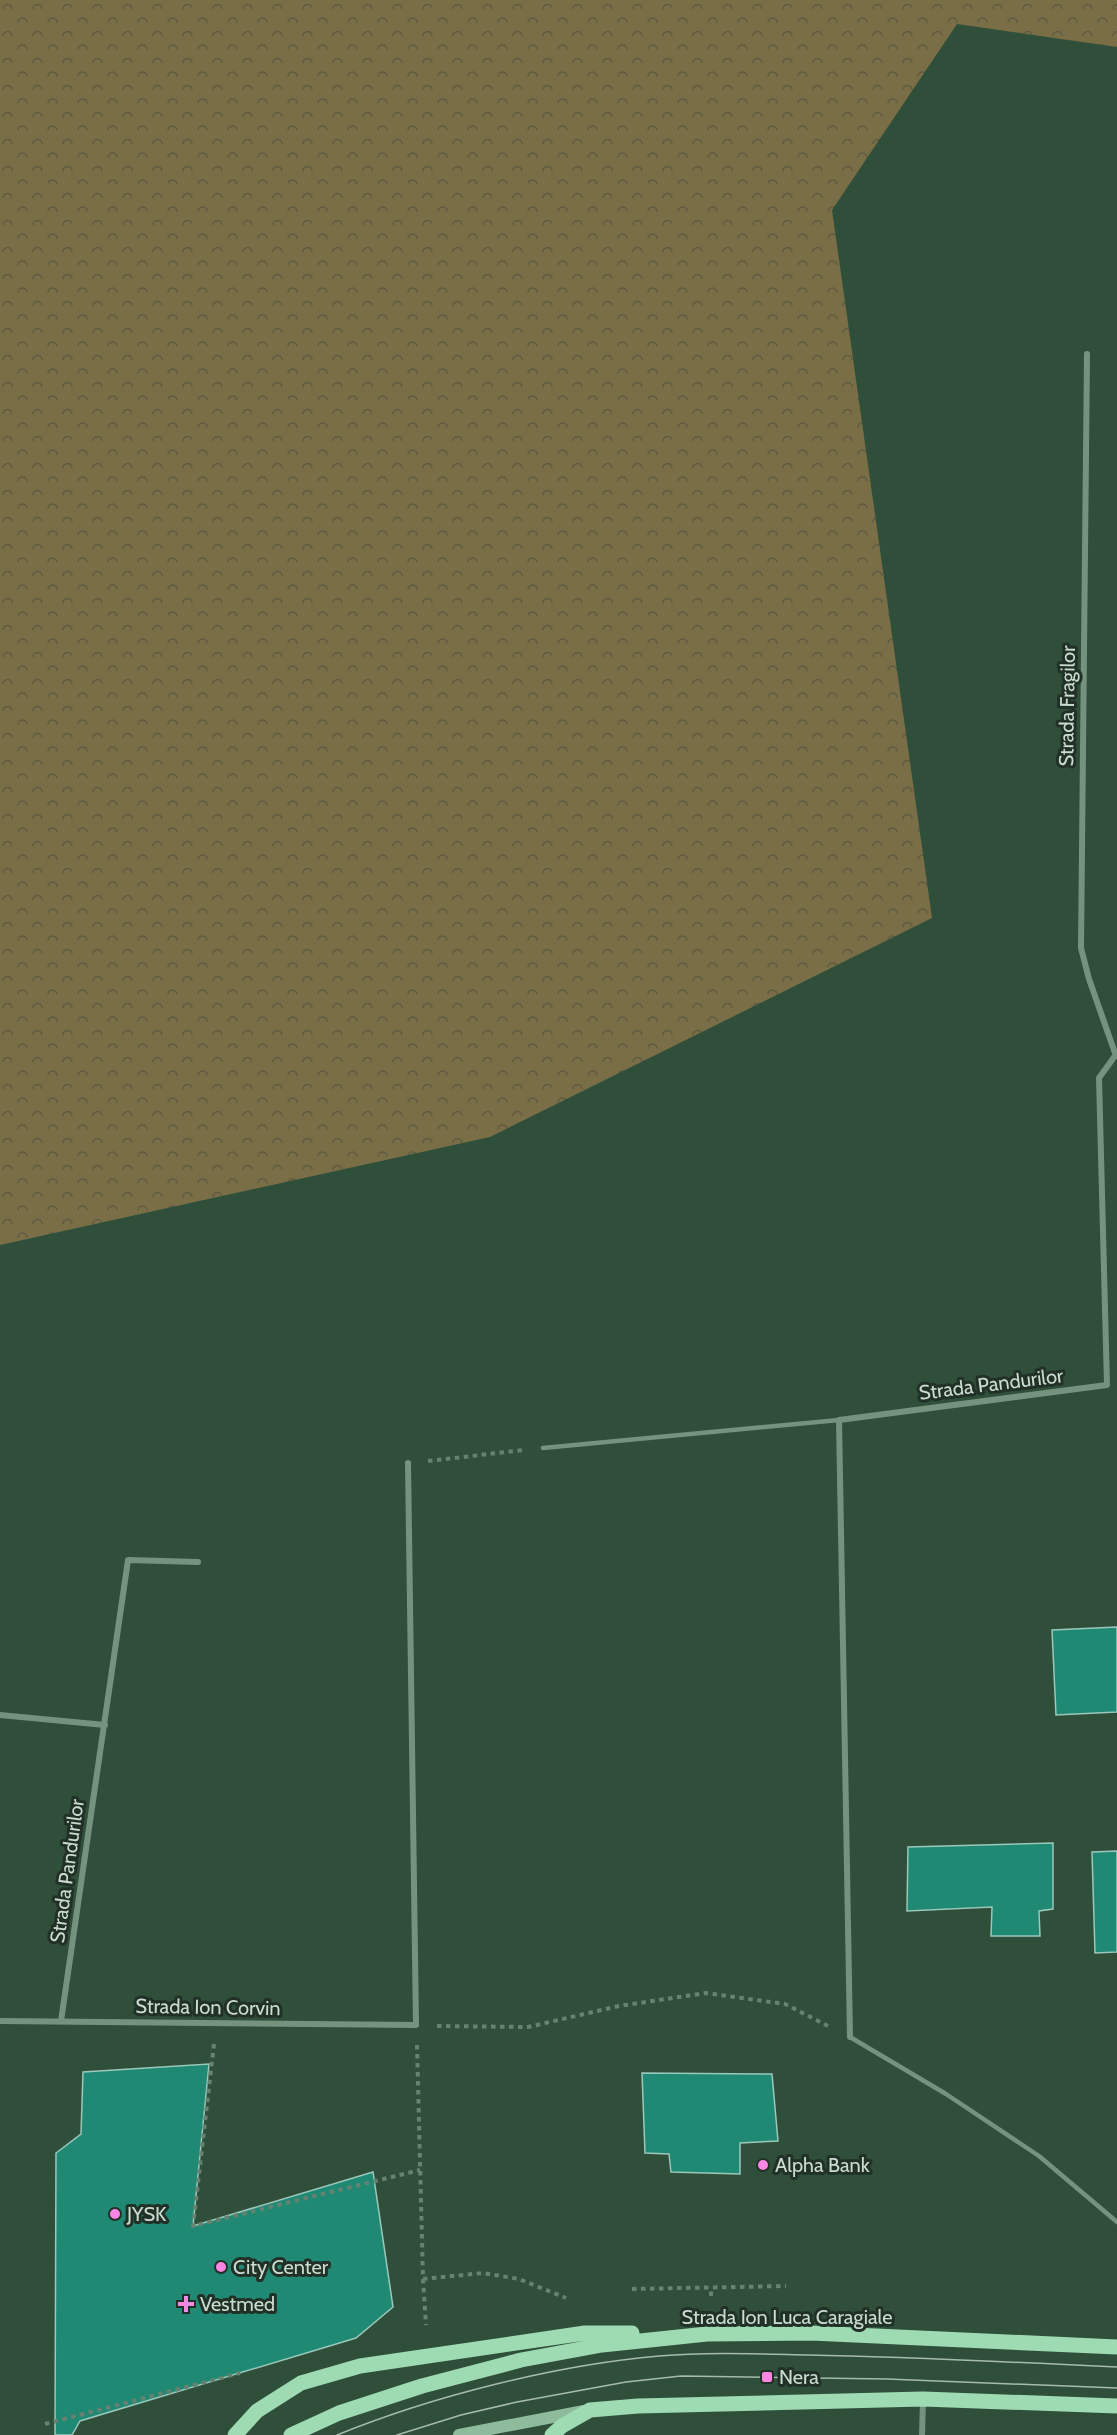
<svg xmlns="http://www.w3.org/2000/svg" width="1117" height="2435" viewBox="0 0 1117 2435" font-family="Cabin,sans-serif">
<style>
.forest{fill:url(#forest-crowns)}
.building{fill:#208974;stroke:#9ac8bb;stroke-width:1.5}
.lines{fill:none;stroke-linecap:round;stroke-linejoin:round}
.path{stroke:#678271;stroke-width:4;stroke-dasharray:4.5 4.5;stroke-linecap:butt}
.service{stroke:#75927e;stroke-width:4.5}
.minor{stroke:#75927e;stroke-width:6}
.secondary{stroke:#8dbb9c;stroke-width:12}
.primary{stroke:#9edbb3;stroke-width:15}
.tram{stroke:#a6bbad;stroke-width:1.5}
.poi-dot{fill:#fc86e4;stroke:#223127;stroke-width:2}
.labels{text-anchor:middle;stroke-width:6;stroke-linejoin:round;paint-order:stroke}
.street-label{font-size:20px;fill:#cadccf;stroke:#223127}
.poi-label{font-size:20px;fill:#cadccf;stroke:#223127;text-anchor:start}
</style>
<defs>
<pattern id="forest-crowns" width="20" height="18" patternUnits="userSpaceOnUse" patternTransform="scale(1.5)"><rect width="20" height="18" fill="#796e46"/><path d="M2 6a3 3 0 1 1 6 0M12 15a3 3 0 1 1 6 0" fill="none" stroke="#5e5a42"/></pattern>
</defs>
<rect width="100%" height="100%" fill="#2f4f3b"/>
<path class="forest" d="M0,0H1117V47L957,24L832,210L932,918L490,1137L0,1245Z"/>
<path class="building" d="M1117,1627V1712L1056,1715L1052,1630Z
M1053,1843V1909L1039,1911L1040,1936H991L992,1907L907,1911L908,1847Z
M1117,1851V1952L1095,1953L1092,1852Z
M209,2064L193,2226L373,2172L393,2307L356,2338L80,2421L72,2435H55L56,2153L81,2134L83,2072Z
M642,2073L772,2074L778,2141L740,2143V2174L671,2172L669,2154L645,2153Z"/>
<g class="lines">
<path class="path" d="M428,1461L524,1450
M437,2026L528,2027L619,2006L706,1993L785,2004L828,2026
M214,2044L193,2226L420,2170
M417,2045L423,2279L483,2273L519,2279L566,2298
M423,2279L426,2325
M632,2289L786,2286
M711,2296V2288
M45,2424L240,2373"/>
<path class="service" d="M543,1448L839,1420
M850,2037L946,2094L1039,2156L1117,2222"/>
<path class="minor" d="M1087,354L1081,948L1089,979L1115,1053
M0,1715L105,1725
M0,2021L416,2025L408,1463
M61,2021L128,1560L198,1562
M850,2037L839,1420L1107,1385L1099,1078L1117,1053
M922,2435L923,2400"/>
<path class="secondary" d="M459,2435L584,2411"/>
<path class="primary" d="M235,2435L257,2411L301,2383L360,2366L585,2333H632
M291,2435L339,2413L422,2386L521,2360L602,2345L707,2334L811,2333L1117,2347
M552,2435L562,2426L590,2410L638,2406L923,2399L1117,2406"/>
<path class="tram" d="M337,2435C433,2396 556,2365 659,2356C708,2352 759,2354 808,2355C911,2357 1014,2362 1117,2367
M397,2435L461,2415L517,2402L626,2382L681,2376L887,2379L1117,2388"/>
</g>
<g class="poi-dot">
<circle cx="763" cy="2165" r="6"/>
<circle cx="115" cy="2214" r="6"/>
<circle cx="221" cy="2267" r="6"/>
<path d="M183 2295h6v6h6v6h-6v6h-6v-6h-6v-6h6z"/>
<rect x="761" y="2371" width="12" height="12" rx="3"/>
</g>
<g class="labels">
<g class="street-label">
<text transform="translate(1067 706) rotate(-89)" y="7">Strada Fragilor</text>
<text transform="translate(991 1384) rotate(-7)" y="7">Strada Pandurilor</text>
<text transform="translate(67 1871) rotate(-82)" y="7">Strada Pandurilor</text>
<text transform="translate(208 2007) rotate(1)" y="7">Strada Ion Corvin</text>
<text x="787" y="2324">Strada Ion Luca Caragiale</text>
</g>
<g class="poi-label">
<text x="775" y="2172">Alpha Bank</text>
<text x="127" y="2221">JYSK</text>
<text x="233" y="2274">City Center</text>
<text x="200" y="2311">Vestmed</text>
<text x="779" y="2384">Nera</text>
</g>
</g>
</svg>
